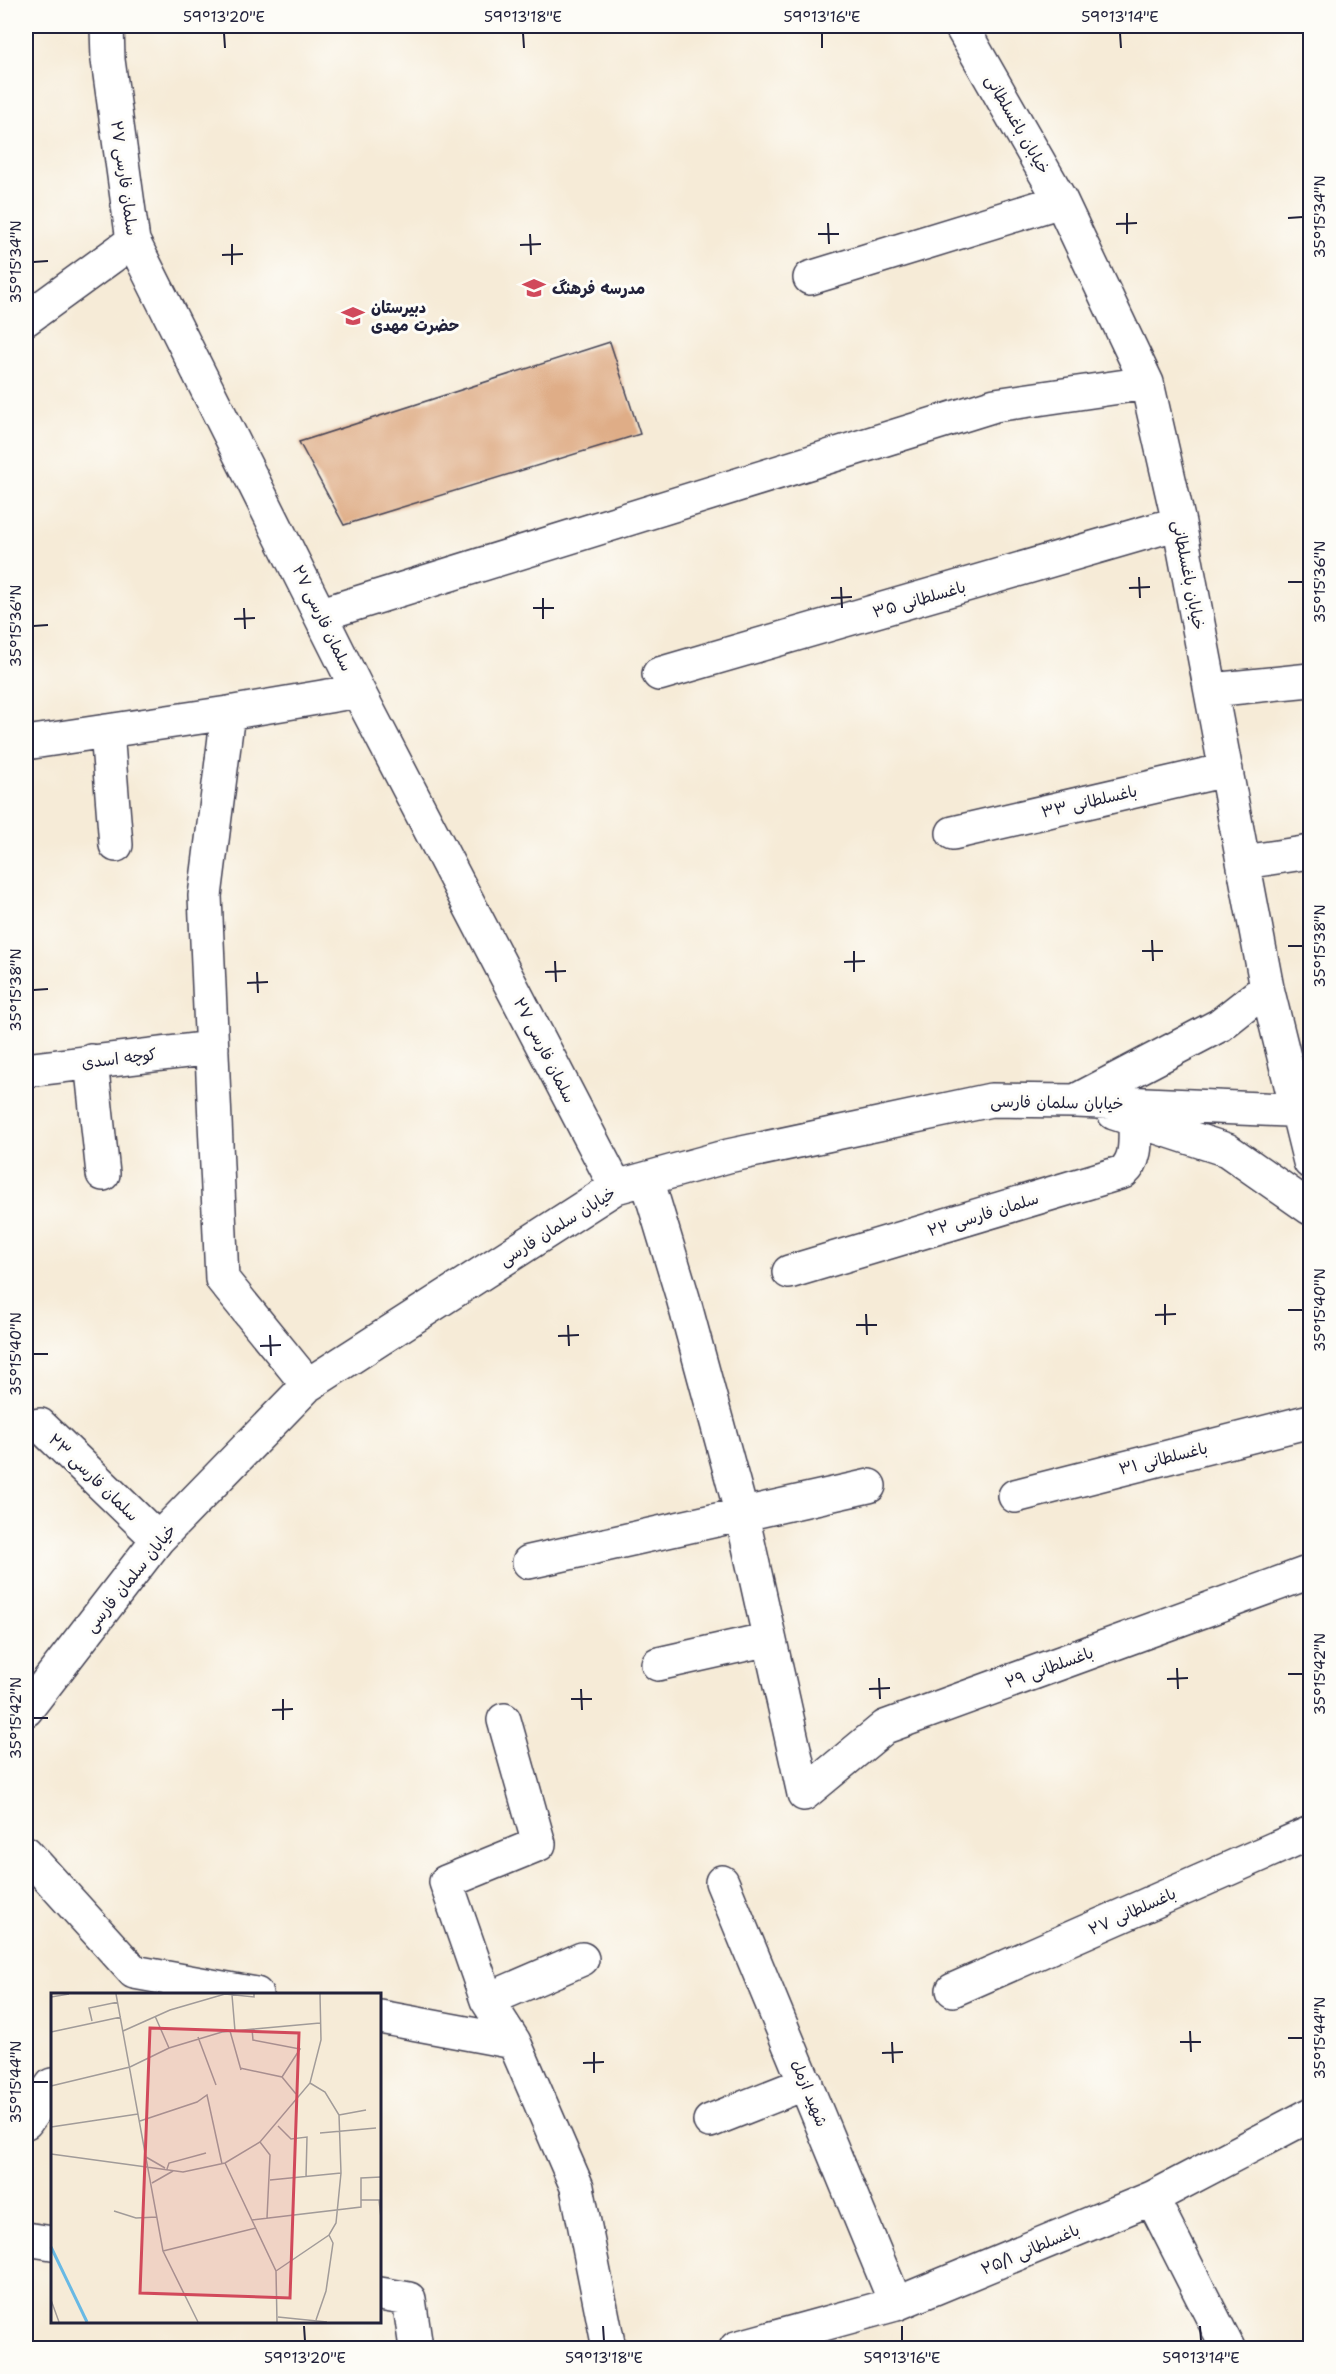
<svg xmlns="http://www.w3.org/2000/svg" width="1336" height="2374" viewBox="0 0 1336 2374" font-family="'Shantell Sans','Playpen Sans Arabic',sans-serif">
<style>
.building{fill:#dfad87}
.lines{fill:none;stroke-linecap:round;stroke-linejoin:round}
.minor-casing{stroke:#424052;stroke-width:36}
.minor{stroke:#fff;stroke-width:33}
.ticks{fill:none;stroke:#22223b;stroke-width:2}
.labels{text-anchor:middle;stroke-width:6;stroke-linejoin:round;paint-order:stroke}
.street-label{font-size:16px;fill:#22223b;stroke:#fdfcf7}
.poi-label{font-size:16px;font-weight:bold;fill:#22223b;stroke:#fdfcf7;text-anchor:start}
.inset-river{fill:none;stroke:#69b9e4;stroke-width:3}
.inset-road{fill:none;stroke:#a19b99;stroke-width:1.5}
.view{fill:#d1495b;fill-opacity:0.15;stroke:#d1495b;stroke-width:3}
.inset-edge{fill:none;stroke:#22223b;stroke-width:3}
.neatline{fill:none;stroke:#22223b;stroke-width:2}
.ticks-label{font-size:15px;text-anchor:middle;fill:#22223b}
</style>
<rect width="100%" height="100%" fill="#fdfcf7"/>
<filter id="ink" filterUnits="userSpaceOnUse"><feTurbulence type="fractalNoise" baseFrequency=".0167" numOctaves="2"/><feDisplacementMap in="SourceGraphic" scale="12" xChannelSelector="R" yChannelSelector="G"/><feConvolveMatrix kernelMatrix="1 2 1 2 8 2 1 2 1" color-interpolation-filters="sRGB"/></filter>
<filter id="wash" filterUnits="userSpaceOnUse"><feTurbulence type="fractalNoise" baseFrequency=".008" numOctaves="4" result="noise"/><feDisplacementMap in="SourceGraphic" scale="24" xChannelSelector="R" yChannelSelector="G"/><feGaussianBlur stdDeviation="1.35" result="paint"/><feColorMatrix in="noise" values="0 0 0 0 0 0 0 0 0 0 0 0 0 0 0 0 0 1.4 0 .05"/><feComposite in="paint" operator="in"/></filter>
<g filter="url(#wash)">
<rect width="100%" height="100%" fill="#f6ebd7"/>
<g id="blocks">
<path class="building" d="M610,342L640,434L344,525L299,442Z"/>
</g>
</g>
<g filter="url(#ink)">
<use href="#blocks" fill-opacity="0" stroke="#424052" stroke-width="1.5"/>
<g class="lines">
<g class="minor-casing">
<path id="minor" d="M107,26L108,60L133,241L358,691L616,1187
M961,26L1061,201L1147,383L1179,523L1267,988L1310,1162
M810,278L1061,201
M26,319L133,241
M322,614L995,405L1147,383
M659,674L1179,523
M1211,690L1310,680
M228,713L205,896L222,1279L308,1385
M107,731L116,845
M26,743L228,713L358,691
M953,833L1226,770
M1244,862L1310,852
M91,1061L103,1174
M26,1070L212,1048
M1077,1100L1220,1025L1267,988
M1114,1113L1227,1150L1310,1208
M647,1179L683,1298L742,1515L804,1794L885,1727L1310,1572
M789,1272L1123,1172C1138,1159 1135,1139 1135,1120
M26,1427L40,1425L158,1539
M1015,1496L1310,1421
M529,1562L869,1486
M658,1664L769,1639
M26,1710L158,1539L308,1385L616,1187L728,1156L991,1100L1076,1101L1310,1111
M504,1720L539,1844L446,1882L487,2000L514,2042L577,2187L609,2348
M26,1853L134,1972L256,1994
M722,1882L896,2304
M953,1990L1310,1833
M487,2000L582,1959
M380,2017L514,2042
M710,2121L806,2083
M26,2122L52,2085
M1152,2198L1228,2348
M26,2239L52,2243
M380,2294L409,2299L416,2348
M736,2348L896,2304L1152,2198L1310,2115"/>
</g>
<use href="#minor" class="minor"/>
</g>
</g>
<path class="ticks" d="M224,33L225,48M523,33L524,48M822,33V48M1120,33L1121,48M1127,213V234M1288,218L1303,217M828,223L829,244M1116,224L1137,223M530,234L531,255M818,234H839M232,244V265M520,245L541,244M222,255L243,254M33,262L48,261M1139,577L1140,598M1288,582H1303M841,587L842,608M1129,588L1150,587M543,598V619M831,598L852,597M244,608L245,629M533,608H554M234,619L255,618M33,626L48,625M1152,940L1153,961M1288,946H1303M854,951V972M1142,951H1163M555,961L556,982M844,962L865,961M257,972L258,993M545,972L566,971M247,983L268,982M33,990L48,989M1165,1304V1325M1288,1310H1303M866,1314L867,1335M1155,1315L1176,1314M568,1325L569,1346M856,1325H877M270,1335L271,1356M558,1336L579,1335M260,1346L281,1345M33,1354H48M1177,1668L1178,1689M1288,1674H1303M879,1678L880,1699M1167,1679L1188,1678M581,1689L582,1710M869,1689L890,1688M283,1699V1720M571,1699H592M272,1710L293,1709M33,1718H48M1190,2031L1191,2052M1288,2038H1303M892,2042L893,2063M1180,2042H1201M594,2052V2073M882,2053L903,2052M583,2063L604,2062M33,2082H48M304,2326L305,2341M603,2326L604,2341M902,2326V2341M1200,2326L1201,2341"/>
<defs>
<g id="school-bare" transform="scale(1.8)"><path d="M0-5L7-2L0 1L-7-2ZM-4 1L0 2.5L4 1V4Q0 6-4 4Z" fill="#d1495b" stroke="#fdfcf7" stroke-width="2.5" paint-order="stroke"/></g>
</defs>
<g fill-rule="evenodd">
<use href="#school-bare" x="534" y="288"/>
<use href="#school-bare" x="353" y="316"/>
</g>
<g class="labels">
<g class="street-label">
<text transform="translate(1018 124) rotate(60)" y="6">خیابان باغسلطانی</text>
<text transform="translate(125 178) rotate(82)" y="6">سلمان فارسی ۲۷</text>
<text transform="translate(1189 575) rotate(79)" y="6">خیابان باغسلطانی</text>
<text transform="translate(919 599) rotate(-16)" y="6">باغسلطانی ۳۵</text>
<text transform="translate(323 618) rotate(64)" y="6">سلمان فارسی ۲۷</text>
<text transform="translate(1089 801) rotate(-13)" y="6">باغسلطانی ۳۳</text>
<text transform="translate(545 1050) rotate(63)" y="6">سلمان فارسی ۲۷</text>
<text transform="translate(119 1058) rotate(-7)" y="6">کوچه اسدی</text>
<text transform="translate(1057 1102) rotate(1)" y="6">خیابان سلمان فارسی</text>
<text transform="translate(983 1214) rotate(-17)" y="6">سلمان فارسی ۲۲</text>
<text transform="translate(557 1226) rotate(-32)" y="6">خیابان سلمان فارسی</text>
<text transform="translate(1163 1458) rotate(-14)" y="6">باغسلطانی ۳۱</text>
<text transform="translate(94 1477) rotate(44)" y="6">سلمان فارسی ۲۳</text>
<text transform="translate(130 1578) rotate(-51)" y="6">خیابان سلمان فارسی</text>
<text transform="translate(1049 1667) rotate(-20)" y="6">باغسلطانی ۲۹</text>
<text transform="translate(1132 1911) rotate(-24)" y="6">باغسلطانی ۲۷</text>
<text transform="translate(810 2093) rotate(68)" y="6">شهید ازمل</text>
<text transform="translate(1030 2249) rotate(-23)" y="6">باغسلطانی ۲۵/۱</text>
</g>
<g class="poi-label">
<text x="552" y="294">مدرسه فرهنگ</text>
<text x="371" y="313">دبیرستان<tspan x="371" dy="18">حضرت مهدی</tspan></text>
</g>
</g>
<g transform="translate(51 1993)">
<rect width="330" height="330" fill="#f6ebd7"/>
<path class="inset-river" d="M0,254L36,329"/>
<path class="inset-road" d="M65,1L112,258L147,329M181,2L184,38M0,4L18,1M104,23L118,55M41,28L38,15L67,9M201,36L202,47L249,56L231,84M72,38L119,17L174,1L203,4V1M179,38L190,77M0,39L70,24M147,44L165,92M189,75L231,84L245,101M0,93L79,74L118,55L171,39L269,30M288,122L315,117M89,128L146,109L156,102L171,171M227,133L240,146L256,144L255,184M0,134L87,121M269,140L325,135M209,149L219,162L216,225M0,161L132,179L174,170L209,149L259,90L270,47L269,1M95,164L114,175M174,170L225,278L226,329M116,176L118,170L155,160M219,187L290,180M101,190L122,178M310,207H330M328,207L330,225M63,218L85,225L106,224M201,227L310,214V185L330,184M112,258L205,235M225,278L278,242L285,230L290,180L288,122L274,99L259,90M0,307L8,329M227,324L276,329M265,327L275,298L282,250L278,242"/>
<path class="view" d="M99,35L248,40L239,305L89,300Z"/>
<rect width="330" height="330" class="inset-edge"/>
</g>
<rect width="1336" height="2374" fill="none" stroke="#fdfcf7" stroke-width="66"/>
<rect x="33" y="33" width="1270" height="2308" class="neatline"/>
<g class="ticks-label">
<text x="224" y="22">59°13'20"E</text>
<text x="523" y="22">59°13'18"E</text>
<text x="822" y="22">59°13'16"E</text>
<text x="1120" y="22">59°13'14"E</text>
<text transform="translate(1320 217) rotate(-90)" y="5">35°15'34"N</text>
<text transform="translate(16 262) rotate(-90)" y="5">35°15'34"N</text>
<text transform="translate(1320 582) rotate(-90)" y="5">35°15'36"N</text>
<text transform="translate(16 626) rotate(-90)" y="5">35°15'36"N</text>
<text transform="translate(1320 946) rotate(-90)" y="5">35°15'38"N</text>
<text transform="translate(16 990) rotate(-90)" y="5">35°15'38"N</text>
<text transform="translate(1320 1310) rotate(-90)" y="5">35°15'40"N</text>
<text transform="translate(16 1354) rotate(-90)" y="5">35°15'40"N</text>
<text transform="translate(1320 1674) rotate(-90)" y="5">35°15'42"N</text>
<text transform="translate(16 1718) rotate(-90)" y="5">35°15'42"N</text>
<text transform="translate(1320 2038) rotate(-90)" y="5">35°15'44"N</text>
<text transform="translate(16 2082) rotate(-90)" y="5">35°15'44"N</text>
<text x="305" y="2363">59°13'20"E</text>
<text x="604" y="2363">59°13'18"E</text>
<text x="902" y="2363">59°13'16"E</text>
<text x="1201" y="2363">59°13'14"E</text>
</g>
</svg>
